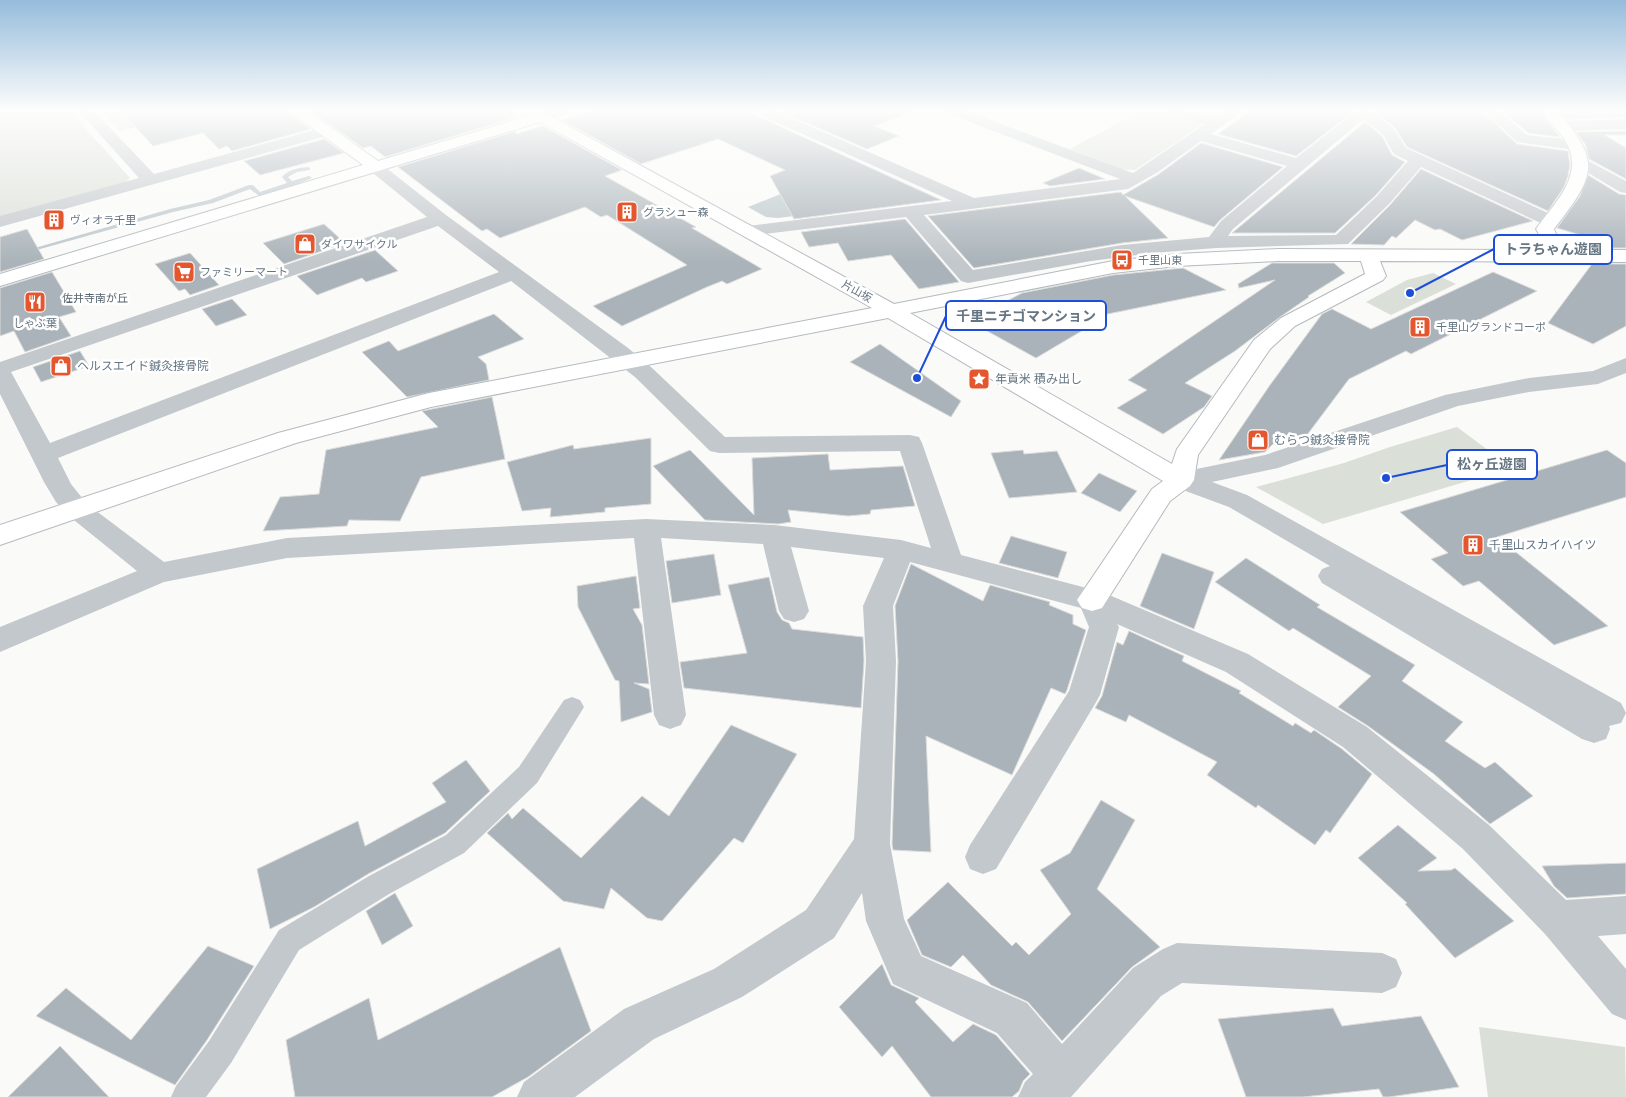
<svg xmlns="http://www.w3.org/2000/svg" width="1626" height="1097" viewBox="0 0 1626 1097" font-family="'Noto Sans','Noto Sans JP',sans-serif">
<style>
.green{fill:#dadfd7}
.water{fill:#bbc7cb}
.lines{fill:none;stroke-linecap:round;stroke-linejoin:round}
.stream{fill:#bbc7cb;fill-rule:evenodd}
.building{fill:#aab3b9;stroke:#dcdcda}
.secondary-casing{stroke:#b3babf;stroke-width:2}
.lane{fill:#c3c8cc;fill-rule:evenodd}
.street{fill:#c3c8cc;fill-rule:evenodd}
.secondary{fill:#fff;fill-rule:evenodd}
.labels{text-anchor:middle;stroke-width:5;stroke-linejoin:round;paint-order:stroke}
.far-poi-label{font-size:11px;fill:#657683;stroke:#fff;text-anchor:start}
.far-street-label{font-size:11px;fill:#657683;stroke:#fff}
.far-neighbourhood-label{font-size:11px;fill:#57646e;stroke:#fff}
.poi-label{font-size:12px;fill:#657683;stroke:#fff;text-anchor:start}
.leader{fill:none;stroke:#1d4ed8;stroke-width:2}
.callout-dot{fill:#1d4ed8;stroke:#fff;stroke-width:2}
.callout{fill:#fff;stroke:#1d4ed8;stroke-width:2}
.callout-label{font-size:14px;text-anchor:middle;font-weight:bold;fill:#657683}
</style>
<rect width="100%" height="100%" fill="#fafaf8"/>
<path class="green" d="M0,110H69L130,178L123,184L0,218Z
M119,110H208L120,131L103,113Z
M1143,110H1158L1198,120L1202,125L1135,170L1121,169L1070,149Z
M1433,273L1456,284L1391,315L1366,302L1407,280Z
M1457,427L1512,468L1323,524L1256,487L1344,463L1390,447Z
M1479,1027L1625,1047L1626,1097H1488Z"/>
<path class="water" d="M803,185L850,209L778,218L766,217L748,207Z"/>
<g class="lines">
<path class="stream" d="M308,167L310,168V170L297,172L288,177L292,181L309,176L312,178L295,185L294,186H290L259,196L250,189L213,203L173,212L33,251L28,250L170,209L209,200L249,185H253L260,192L287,183L282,177C289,169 298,168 308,167Z"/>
</g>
<path class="building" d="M120,110H288L291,115L311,129L232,151L227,146L219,149L203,133L153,146Z
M309,110H513L514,118L385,157L371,146L363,148Z
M597,110H752L755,115L941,200L794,219L770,176L785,170L718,139L641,164L562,120Z
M777,110H910V113L874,126L899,136L867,149Z
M1252,110H1352L1353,112L1296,156L1218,134Z
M1374,110H1481L1517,144L1568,151L1570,165L1568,176L1564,187L1548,211L1407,147L1395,128Z
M1501,110H1539L1560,137L1528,133Z
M1558,110H1626V117L1566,119Z
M1365,122L1382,136L1392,155L1405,162L1376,195L1335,233H1232Z
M543,126L622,170L605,176L696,227L692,228L762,269L727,284L722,281L707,287L622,326L593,306L687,265L607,215L601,217L585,207L500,238L487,229L482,231L398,167L516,131V134Z
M1626,131V135H1605L1626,148V179L1589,159L1585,144L1576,132Z
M324,139L344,153L260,175L244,161Z
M1201,143L1283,167L1220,220L1214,227L1125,196L1168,238L1122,243L974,268L928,216L1121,192L1123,195L1159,174Z
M1079,168L1105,179L1050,186L1043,183Z
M1421,169L1533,221L1462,240L1440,229L1435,230L1415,220L1396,238L1392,236L1384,245L1351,244L1390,205Z
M1588,175L1619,194L1626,195V248H1603L1607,243L1557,228L1580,196Z
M905,219L959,282L919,289L891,255L848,261L838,243L809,247L801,232Z
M324,224L345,243L284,264L263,243Z
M27,229L44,259L0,272V237Z
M375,250L398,271L366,282L362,278L317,295L297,276Z
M190,253L219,285L190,295L185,289L179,291L155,264Z
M1272,263H1334L1345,273L1308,296L1309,297L1280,317L1235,351L1185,383L1212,396L1204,407L1163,434L1117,408L1147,390L1128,380L1275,280L1239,288L1238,284Z
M1592,264H1626V326L1593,344L1548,323Z
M1183,268L1226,290L1083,319L1090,326L1036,358L969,321L1022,293L1113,275Z
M52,272L76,312L59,317L71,336L25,352L14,331L0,336V288Z
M1493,272L1537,291L1411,354L1406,351L1349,379L1304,439L1289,433L1281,444H1273L1265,452L1219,460L1270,385L1322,314L1332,309L1371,329Z
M232,299L247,315L216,326L202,309Z
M494,314L524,339L478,357L486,364L489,380L407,397L362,352L389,341L398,351Z
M880,344L961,401L951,417L850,362Z
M80,351L89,366L41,382L33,367Z
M492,397L505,459L421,477L400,521L349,520L347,526L263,531L280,497L319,494L326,450L438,427L422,411Z
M651,438V504L605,508V512L550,517L551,508L522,511L507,462L573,445L574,449Z
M690,450L754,515L752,458L828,454L830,470L903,466L915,506L871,510L870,514L848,516L788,510L791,522L778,524L705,520L653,466Z
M1023,450L1024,454L1057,451L1077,492L1009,498L991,453Z
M1607,450L1626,463V497L1497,537L1608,626L1554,645L1479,581L1463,586L1431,559L1448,553L1400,512Z
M1099,473L1137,491L1120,512L1081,493Z
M1011,536L1067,552L1058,578L999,563Z
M1162,553L1214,572L1194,629L1140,606Z
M714,554L721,595L672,603L666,561Z
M1246,558L1320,605L1317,607L1415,665L1402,681L1463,722L1445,741L1485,768L1495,762L1533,796L1490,824L1434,774L1368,726L1338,707L1371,676L1293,628L1289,631L1215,582Z
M911,564L983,601L990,585L1050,602L1049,605L1073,615V624L1086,630L1067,690L1065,694L1051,688L1012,775L926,736L931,852L893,850L892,844L898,661L895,606Z
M636,576L640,608L633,609L642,625L649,684L634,683L649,689L652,712L621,722L619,681L615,680L578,607L577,586Z
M769,577L777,612L782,620L789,623L792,629L863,637L864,661L861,708L684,688L680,662L747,653L728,585Z
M1129,631L1184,656L1182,661L1241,691L1239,693L1293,726L1295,723L1311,733L1314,730L1342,749L1372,774L1330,833L1326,830L1315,845L1258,805L1256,808L1207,775L1217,762L1129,715L1126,722L1095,708L1102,696L1117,642L1123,645Z
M731,725L797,754L743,843L734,838L662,921L647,918L611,888L604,909L563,901L487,833L508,813L512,819L523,808L581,858L642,796L669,816Z
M466,760L490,791L445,833L368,874L314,907L270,929L257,869L358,821L365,846L446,802L432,783Z
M1101,800L1135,820L1097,889L1160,947L1132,967L1062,1041L1028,1002L991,985L963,955L951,967L922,955L907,920L948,882L1012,946L1016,942L1029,955L1071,914L1040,870L1070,853Z
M1398,825L1437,858L1418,871L1451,870L1455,868L1514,921L1455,958L1405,904L1407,903L1358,858Z
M1626,863V894L1567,898L1554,886L1542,866Z
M395,893L413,926L382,945L366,911Z
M208,946L254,966L207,1040L175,1085L36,1016L66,988L131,1040Z
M560,947L591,1031L528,1077L492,1097H295L286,1040L369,998L378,1040Z
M882,964L891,985L919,998L915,1002L953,1042L973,1024L996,1035L1030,1074L1023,1081L1019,1091L1012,1097H931L892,1046L882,1057L839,1007Z
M1333,1008L1342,1026L1421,1016L1459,1087L1389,1097H1383L1379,1089L1303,1097H1246L1218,1019Z
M60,1046L109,1097H8Z"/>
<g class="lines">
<g class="secondary-casing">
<path id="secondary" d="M290,110H306L378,161L529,116L522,110H539L894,304L1113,261L1177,254L1278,249L1552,250L1542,240L1536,229C1555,202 1586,175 1565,140C1558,129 1548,121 1541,110H1556C1603,162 1595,176 1554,229L1556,234L1574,250H1626V262L1380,261L1386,276L1383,280L1295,326L1270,349L1198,455L1194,480L1190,486L1170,501L1102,608L1092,611L1082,608L1077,600L1152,489L1163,481L888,318L431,407L296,443L0,545V525L278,433L429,393L872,308L540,122L0,286V274L363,165L292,113ZM1278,261H1361L1365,274L1281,318L1254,340L1177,449L1172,464L910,313L1113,273L1177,266Z"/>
</g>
<path class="lane" d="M572,697L580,700L584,707L537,783L464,853L389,894L299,950L231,1063L206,1097H171L176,1086L209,1041L279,930L369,876L446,835L519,767L564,700Z"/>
<path class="street" d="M78,110H93L154,174L325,127L330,129L333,132L330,135L0,227V216L139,178Z
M550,110H572L570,113L541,121L536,120L534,117L536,114Z
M754,110H773L974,198L1120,179L946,113L944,110H964L1133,173L1205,124L1166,113L1164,110H1187L1215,117L1226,110H1242L1240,113L1211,134L1296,158L1351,115L1356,113L1354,110H1370L1374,112L1394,129L1406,148L1557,217L1560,221L1557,225L1551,226L1545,225L1421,167L1389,204L1348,244L1216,248L1153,253L1091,261L968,283L961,281L906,217L748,236L742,235L739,231L742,227L748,226L952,201L756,113ZM1365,120L1383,135L1394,154L1408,161L1377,196L1336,235L1228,236L1233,229L1361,121ZM1201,141L1287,166L1221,221L1209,237L1122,245L973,270L924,215L1128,189L1158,172Z
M1483,110H1498L1527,135L1575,140L1581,142L1583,145L1581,148L1575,150L1517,142Z
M1626,119V129L1562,131L1557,129L1554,126L1557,123L1562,121Z
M1581,157L1626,181V193L1620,192L1575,165L1573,162L1575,159Z
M374,161L380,163L446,215L628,348L651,367L725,437L910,435L919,437L922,443L961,555L1102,592L1248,654L1367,727L1489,825L1566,900L1626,896V934L1598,936L1626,969V1020L1612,1014L1545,934L1463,849L1343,747L1226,672L1117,624L1119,627L1100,695L1095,704L996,869L983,874L970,869L965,857L970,845L1069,691L1089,627L1081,608L910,562L893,606L896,661L890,844L904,919L921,956L1027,1003L1062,1044L1133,968L1163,949L1177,943L1382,953L1396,959L1402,973L1396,987L1382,993L1182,983L1161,996L1071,1097H1018L1025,1082L1033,1074L997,1033L893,984L866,921L862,893L834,938L742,997L654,1039L575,1097H517L524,1082L624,1009L714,969L806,910L854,839L866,661L863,606L884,558L791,547L809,611L804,619L794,622L784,619L779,611L763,544L661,538L686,715L681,725L670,729L659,725L654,715L634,538L287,558L164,582L0,652V627L137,571L69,516L56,502L44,482L0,394V362L427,217L368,169L366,166L368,163ZM438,226L499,272L50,443L11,372ZM511,281L635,377L710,451L719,453L900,451L931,548L901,540L774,525L646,519L287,538L164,562L87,504L71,484L58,458Z
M1626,358V373L1598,384L1529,392L1458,406L1278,468L1212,482L1247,495L1621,703L1626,713L1621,723L1609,726L1610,729L1606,739L1594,743L1582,739L1322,583L1318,576L1322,569L1330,566L1229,507L1172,486L1168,480L1172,474L1265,455L1445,395L1529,378L1593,371Z"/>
<use href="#secondary" class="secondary"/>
</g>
<linearGradient id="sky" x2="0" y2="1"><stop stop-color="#96bcdc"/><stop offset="0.42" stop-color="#fdfdfc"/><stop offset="1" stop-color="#fdfdfc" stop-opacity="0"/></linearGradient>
<rect width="1626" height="263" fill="url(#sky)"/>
<defs>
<g id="building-square" transform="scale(1.125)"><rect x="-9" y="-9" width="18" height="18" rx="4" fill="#e4572e" stroke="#fff"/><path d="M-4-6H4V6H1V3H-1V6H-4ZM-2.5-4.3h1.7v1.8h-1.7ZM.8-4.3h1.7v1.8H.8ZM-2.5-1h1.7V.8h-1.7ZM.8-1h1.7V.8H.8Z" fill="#fff"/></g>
<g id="shop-square" transform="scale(1.125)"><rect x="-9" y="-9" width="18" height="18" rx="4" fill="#e4572e" stroke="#fff"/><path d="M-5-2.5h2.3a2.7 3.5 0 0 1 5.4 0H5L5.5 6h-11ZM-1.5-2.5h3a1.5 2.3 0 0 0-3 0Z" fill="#fff"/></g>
<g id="bus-square" transform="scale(1.125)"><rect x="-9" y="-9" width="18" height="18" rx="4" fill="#e4572e" stroke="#fff"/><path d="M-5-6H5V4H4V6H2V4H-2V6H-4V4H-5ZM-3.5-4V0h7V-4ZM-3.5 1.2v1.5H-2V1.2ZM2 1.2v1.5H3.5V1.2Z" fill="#fff"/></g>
<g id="supermarket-square" transform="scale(1.125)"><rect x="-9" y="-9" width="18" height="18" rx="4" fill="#e4572e" stroke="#fff"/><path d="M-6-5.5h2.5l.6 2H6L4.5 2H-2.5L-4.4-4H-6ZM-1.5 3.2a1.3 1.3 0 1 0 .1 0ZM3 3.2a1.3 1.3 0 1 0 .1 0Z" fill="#fff"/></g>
<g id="restaurant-square" transform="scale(1.125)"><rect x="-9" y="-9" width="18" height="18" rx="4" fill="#e4572e" stroke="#fff"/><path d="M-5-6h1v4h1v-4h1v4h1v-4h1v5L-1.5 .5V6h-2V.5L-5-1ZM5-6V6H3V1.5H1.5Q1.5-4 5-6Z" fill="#fff"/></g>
<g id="sight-square" transform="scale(1.125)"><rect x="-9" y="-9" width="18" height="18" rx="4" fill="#e4572e" stroke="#fff"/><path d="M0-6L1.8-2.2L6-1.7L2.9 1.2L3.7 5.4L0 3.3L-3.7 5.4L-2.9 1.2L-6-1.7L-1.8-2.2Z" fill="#fff"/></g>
</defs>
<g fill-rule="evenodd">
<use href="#building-square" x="627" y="212"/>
<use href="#building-square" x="54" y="220"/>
<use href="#shop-square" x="305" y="244"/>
<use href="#bus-square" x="1122" y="260"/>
<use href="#supermarket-square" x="184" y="272"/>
<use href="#restaurant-square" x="35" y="302"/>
<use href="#building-square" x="1420" y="327"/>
<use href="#shop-square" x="61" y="366"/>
<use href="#sight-square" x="979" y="379"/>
<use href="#shop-square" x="1258" y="440"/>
<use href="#building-square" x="1473" y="545"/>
</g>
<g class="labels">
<g class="far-poi-label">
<text x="643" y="216">グラシュー森</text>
<text x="70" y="224">ヴィオラ千里</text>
<text x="321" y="248">ダイワサイクル</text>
<text x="1138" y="264">千里山東</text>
<text x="200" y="276">ファミリーマート</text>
<text x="35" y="327" text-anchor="middle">しゃぶ葉</text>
<text x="1436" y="331">千里山グランドコーポ</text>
</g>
<g class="far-street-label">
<text transform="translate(857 291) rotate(29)" y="4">片山坂</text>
</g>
<g class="far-neighbourhood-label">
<text x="95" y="302">佐井寺南が丘</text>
</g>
<g class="poi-label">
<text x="77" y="370">ヘルスエイド鍼灸接骨院</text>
<text x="995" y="383">年貢米 積み出し</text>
<text x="1274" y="444">むらつ鍼灸接骨院</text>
<text x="1489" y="549">千里山スカイハイツ</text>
</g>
</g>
<path class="leader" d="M1410 293L1494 249M917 378L946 316M1386 478L1447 465"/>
<g class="callout-dot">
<circle cx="1410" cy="293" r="5"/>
<circle cx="917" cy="378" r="5"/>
<circle cx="1386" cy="478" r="5"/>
</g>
<g class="callout">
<rect x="1494" y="235" width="118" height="29" rx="5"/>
<rect x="946" y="301" width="160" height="29" rx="5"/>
<rect x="1447" y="450" width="90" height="29" rx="5"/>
</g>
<g class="callout-label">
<text x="1553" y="254">トラちゃん遊園</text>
<text x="1026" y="321">千里ニチゴマンション</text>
<text x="1492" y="469">松ヶ丘遊園</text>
</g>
</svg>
